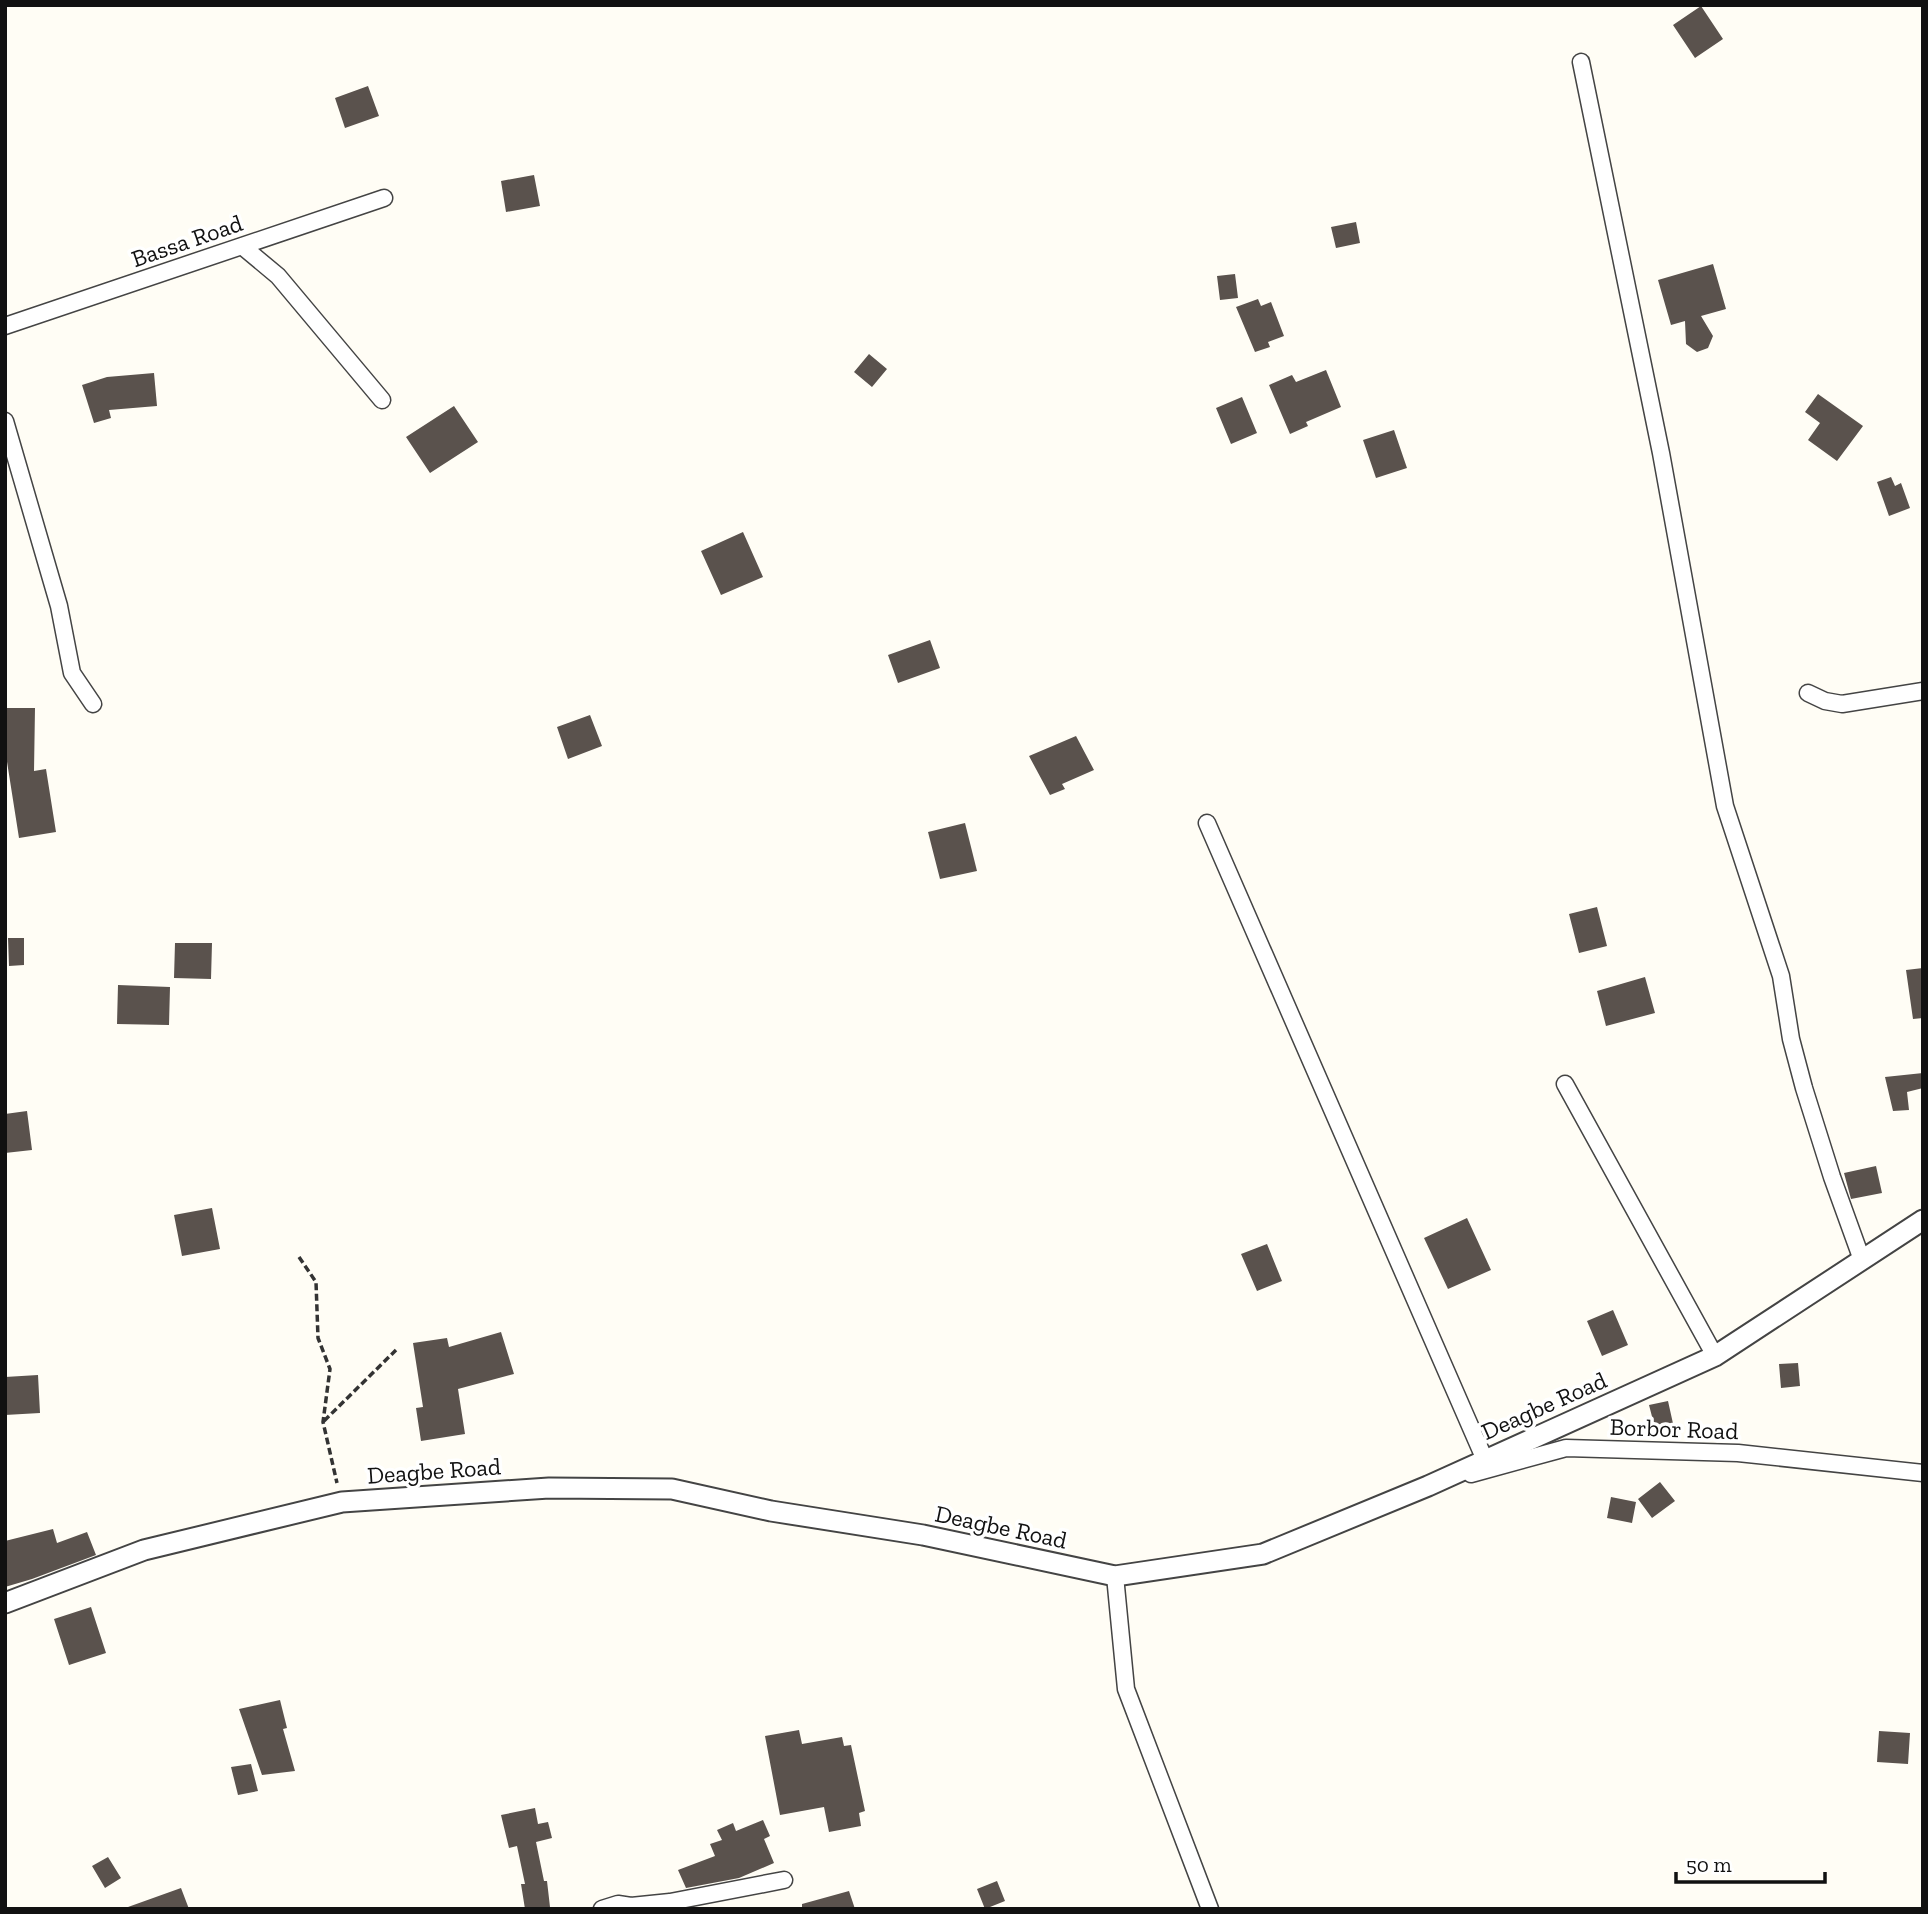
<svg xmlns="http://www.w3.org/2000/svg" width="1928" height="1914" viewBox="0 0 1928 1914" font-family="'Zilla Slab',serif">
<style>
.building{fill:#5a524d}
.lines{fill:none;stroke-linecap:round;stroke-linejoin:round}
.minor-casing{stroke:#444;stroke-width:19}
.tertiary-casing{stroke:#444;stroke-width:23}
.path{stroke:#333;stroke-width:3.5;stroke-dasharray:7 3.5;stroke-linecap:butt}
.minor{stroke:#fff;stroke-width:16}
.tertiary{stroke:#fff;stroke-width:19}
.labels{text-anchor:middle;stroke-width:7;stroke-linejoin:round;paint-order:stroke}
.street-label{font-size:24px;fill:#111;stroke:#fff}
</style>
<rect width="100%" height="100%" fill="#fffdf5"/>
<path class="building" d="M1701,6L1723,39L1695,58L1673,25Z
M368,86L379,116L345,128L335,98Z
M534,175L540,206L506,212L501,181Z
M1356,222L1360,243L1336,248L1331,227Z
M1713,264L1726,309L1701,316L1713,336L1708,348L1697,352L1686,344L1685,321L1671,325L1658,280Z
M1235,274L1238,298L1220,300L1217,276Z
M1258,299L1261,306L1271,302L1284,336L1268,342L1270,347L1255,352L1236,307Z
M869,354L887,369L872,387L854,372Z
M1326,370L1341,407L1306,422L1308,426L1290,434L1269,385L1292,375L1296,382Z
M154,373L157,406L109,410L111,418L94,423L82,385L107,377Z
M1818,394L1863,426L1837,461L1808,440L1820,423L1805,412Z
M1242,397L1257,433L1231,444L1216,408Z
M454,406L478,442L430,473L406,437Z
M1394,430L1407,468L1376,478L1363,440Z
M1891,477L1895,486L1901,483L1910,508L1889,516L1877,482Z
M743,532L763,577L721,595L701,551Z
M930,640L940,668L898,683L888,655Z
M5,708H35L34,771L46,769L56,832L19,838L5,749Z
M590,715L602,746L568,759L557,727Z
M1076,736L1094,770L1062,784L1065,789L1050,795L1029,756Z
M965,823L977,871L940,879L928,832Z
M1597,907L1607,946L1579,953L1569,914Z
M8,938H24V965L9,966Z
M175,943H212L211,979L174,978Z
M1923,968V1018L1913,1019L1906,970Z
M1645,977L1655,1013L1606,1026L1597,991Z
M118,985L170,987L169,1025L117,1024Z
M1923,1073V1088L1907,1092L1909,1110L1893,1111L1885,1077Z
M27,1111L32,1150L5,1153V1114Z
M1876,1166L1882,1193L1851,1199L1844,1173Z
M212,1208L220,1249L182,1256L174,1215Z
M1467,1218L1491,1270L1448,1289L1424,1238Z
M1267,1244L1282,1281L1257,1291L1241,1254Z
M1613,1310L1628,1345L1602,1356L1587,1321Z
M501,1332L514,1374L458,1389L465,1434L421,1441L416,1408L423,1407L413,1343L447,1338L449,1347Z
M1798,1363L1800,1386L1781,1388L1779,1364Z
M38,1375L40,1413L5,1415V1377Z
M1668,1401L1674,1428L1656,1432L1649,1405Z
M1660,1482L1675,1501L1652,1518L1638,1499Z
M1611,1497L1636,1502L1632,1523L1607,1518Z
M53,1529L57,1543L87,1532L96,1555L32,1579L5,1587V1541Z
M91,1607L106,1653L69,1665L54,1619Z
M280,1700L287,1728L283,1729L295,1771L262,1775L239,1709Z
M799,1730L802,1744L842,1737L844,1746L851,1745L865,1811L859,1813L861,1826L829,1832L824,1807L780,1815L765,1736Z
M1879,1731L1910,1733L1908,1764L1877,1762Z
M251,1764L258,1791L238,1795L231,1767Z
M535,1808L538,1824L548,1822L552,1838L536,1842L544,1881H547L550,1907L525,1909L521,1884H525L517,1846L509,1848L501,1815Z
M763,1820L770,1836L764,1839L774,1863L739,1878L686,1888L678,1870L715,1856L710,1844L722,1840L717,1830L733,1823L736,1831Z
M108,1857L121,1878L105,1888L92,1866Z
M997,1881L1005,1901L985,1909L977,1889Z
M181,1888L189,1909H128V1907Z
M849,1891L855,1909H802V1904Z"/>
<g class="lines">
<g class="minor-casing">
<path id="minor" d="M1581,62L1661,453L1725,806L1781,976L1791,1039L1804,1088L1832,1177L1862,1260
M242,246L278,276L382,400
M5,326L384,198
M5,421L59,606L72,673L93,704
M1808,693L1825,701L1842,704L1923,691
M1207,823L1485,1460
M1565,1084L1715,1356
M1471,1474L1566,1448L1738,1453L1923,1473
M1115,1576L1126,1689L1210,1909
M602,1909L618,1904L631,1906L670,1902L784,1880"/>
</g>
<g class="tertiary-casing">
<path id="tertiary" d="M5,1603L144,1550L342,1502L549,1488L672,1489L771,1511L923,1535L1115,1576L1263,1554L1428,1486L1715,1356L1923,1220"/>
</g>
<path class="path" d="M299,1257L316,1282L318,1338L330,1369L323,1422L337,1483
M324,1421L396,1350"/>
<use href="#minor" class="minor"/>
<use href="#tertiary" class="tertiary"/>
</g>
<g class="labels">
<g class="street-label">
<text transform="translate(187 241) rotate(-19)" y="8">Bassa Road</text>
<text transform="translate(1544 1406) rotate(-24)" y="8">Deagbe Road</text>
<text transform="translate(1674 1429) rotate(2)" y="8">Borbor Road</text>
<text transform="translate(434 1471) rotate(-4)" y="8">Deagbe Road</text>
<text transform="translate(1001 1527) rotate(12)" y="8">Deagbe Road</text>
</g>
</g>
<rect width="1928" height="1914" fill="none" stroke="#111111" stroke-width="14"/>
<path d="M1676 1872v10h149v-10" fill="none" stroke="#111111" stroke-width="3.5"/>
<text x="1686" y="1872" font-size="21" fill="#111111" stroke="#ffffff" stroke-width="5" paint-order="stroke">50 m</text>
</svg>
